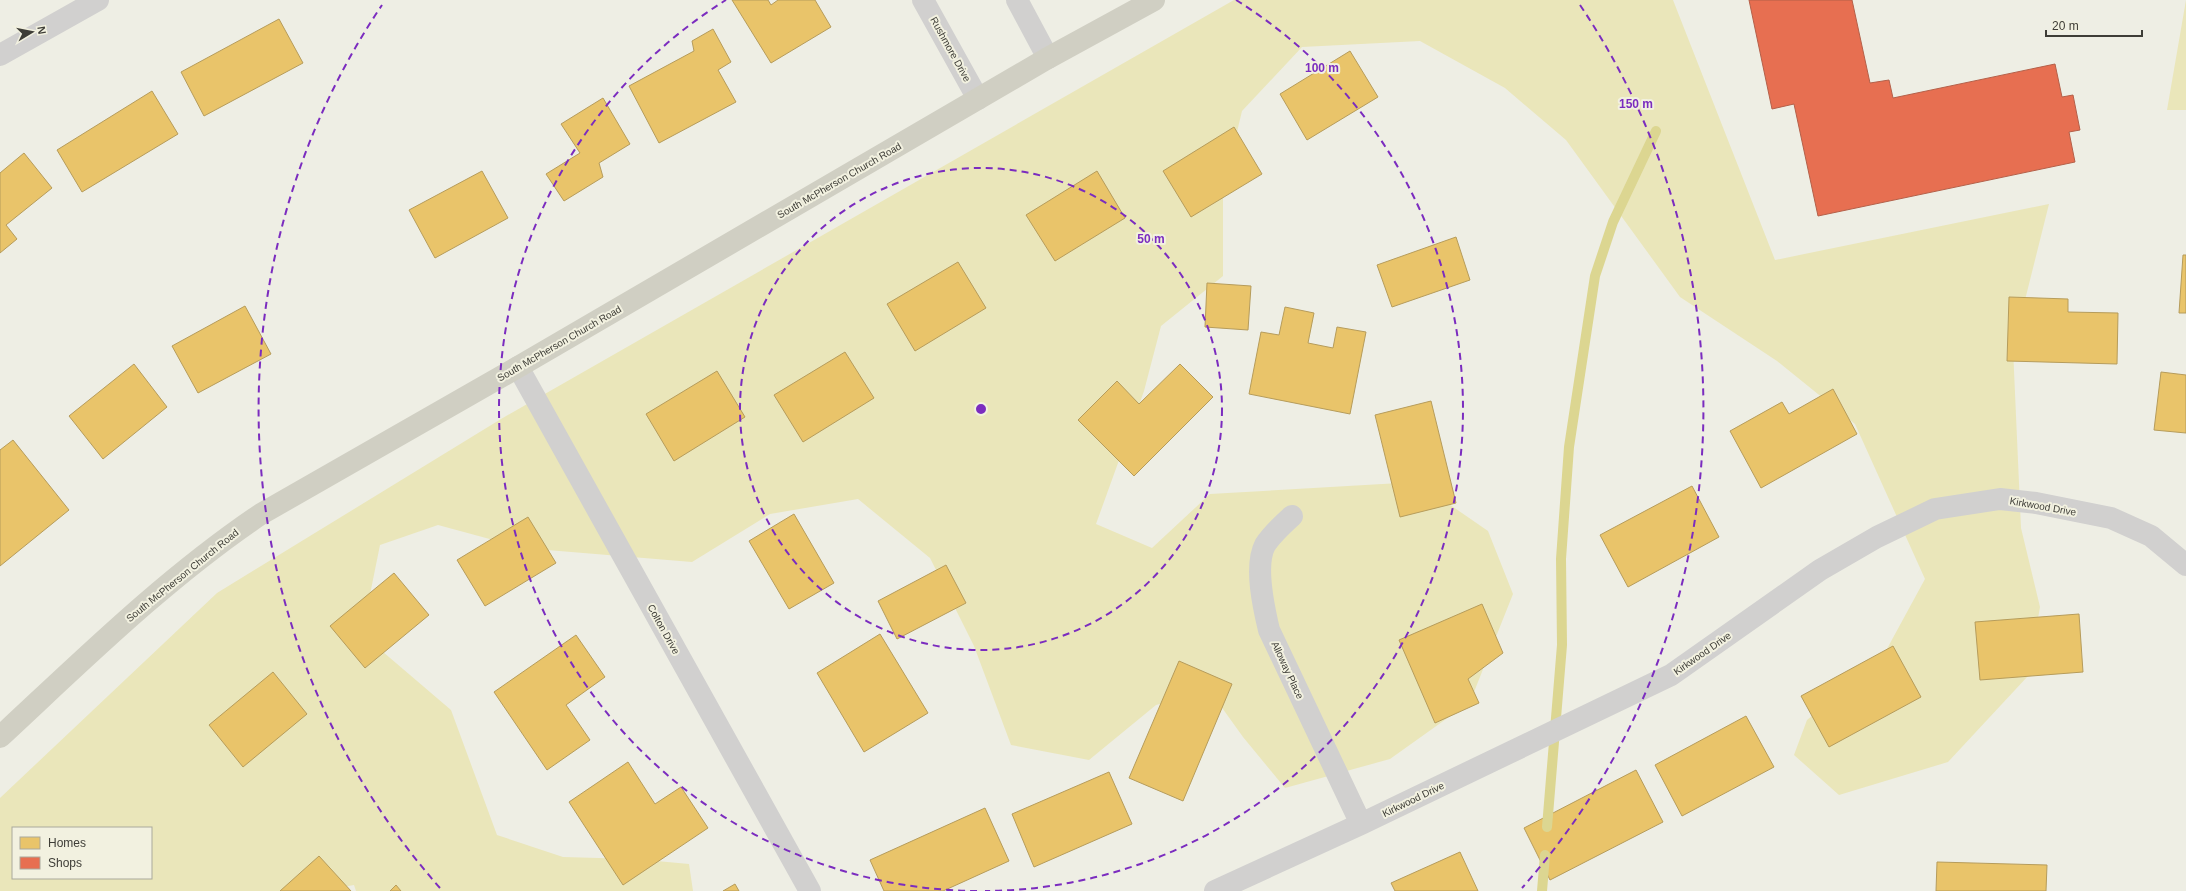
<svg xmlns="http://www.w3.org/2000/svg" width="2186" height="891" viewBox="0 0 2186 891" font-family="Arial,sans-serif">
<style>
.green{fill:#eae6ba;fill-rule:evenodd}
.homes{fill:#e9c46a;stroke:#b69c5b}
.shops{fill:#e76f51;stroke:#b46049}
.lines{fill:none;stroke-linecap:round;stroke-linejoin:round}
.stream{stroke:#dcd691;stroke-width:10}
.minor{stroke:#d1d0cf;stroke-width:22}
.major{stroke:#d0cfc3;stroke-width:22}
.ring{fill:none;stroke:#7b2cbf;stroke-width:2;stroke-dasharray:7 5}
.labels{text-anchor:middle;stroke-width:4;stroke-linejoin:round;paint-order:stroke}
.street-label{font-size:10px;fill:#3e3d37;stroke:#f2f1e0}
.centre{fill:#7b2cbf;stroke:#f2f1e0;stroke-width:2}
.ring-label{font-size:12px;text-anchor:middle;font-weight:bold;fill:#7b2cbf;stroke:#f2f1e0;stroke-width:4;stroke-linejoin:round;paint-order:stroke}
</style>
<rect width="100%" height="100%" fill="#eeeee4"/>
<path class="green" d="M1234,0H1673L1775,260L2049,204L2013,348L2021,528L2040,607L2028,676L1948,762L1839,795L1794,755L1807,720L1882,658L1925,579L1855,424L1777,361L1680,297L1566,140L1505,88L1420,41L1302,47L1242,111L1223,190V276L1161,326L1144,391L1096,524L1152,548L1210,494L1417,482L1488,531L1513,594L1470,702L1390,759L1285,788L1243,737L1210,691L1156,705L1089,760L1011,745L974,646L930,558L858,499L770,514L692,562L523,548L438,525L380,545L362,634L451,710L497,835L563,857L635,859L689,864L693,891H356L354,885L319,891H0V798L217,593L501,419ZM13,828H151V878H13Z
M2186,0V110H2167Z"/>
<path class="homes" d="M732,0H768L771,5L778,0H815L831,27L771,63Z
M279,19L303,63L204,116L181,72Z
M713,29L731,62L718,70L736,102L659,143L629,86L694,51L692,41Z
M1350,51L1378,97L1307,140L1280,94Z
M152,91L178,134L82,192L57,150Z
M603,98L630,144L599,163L603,177L564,201L546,174L580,153L561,124Z
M1234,127L1262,174L1191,217L1163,171Z
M24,153L52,188L6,225L17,239L0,253V173Z
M482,171L508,218L435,258L409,210Z
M1097,171L1125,218L1055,261L1026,215Z
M1456,237L1470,280L1392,307L1377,265Z
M2183,255H2186V313H2179Z
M958,262L986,308L915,351L887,304Z
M1207,283L1251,286L1248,330L1205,327Z
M2009,297L2068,299V312L2118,313L2117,364L2007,361Z
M245,306L271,354L198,393L172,346Z
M1285,307L1314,313L1308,343L1333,348L1337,327L1366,332L1350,414L1249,394L1261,332L1279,335Z
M845,352L874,398L803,442L774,395Z
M134,364L167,407L103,459L69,416Z
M1180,364L1213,397L1134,476L1078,420L1117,381L1139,404Z
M717,371L745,417L674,461L646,414Z
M2161,372L2186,375V433L2154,430Z
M1833,389L1857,434L1761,488L1730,431L1782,402L1789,414Z
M1431,401L1456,503L1400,517L1375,415Z
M13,440L69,510L0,566V450Z
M1692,486L1719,537L1628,587L1600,535Z
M794,514L834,583L789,609L749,541Z
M528,517L556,563L485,606L457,560Z
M946,565L966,603L897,639L878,601Z
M394,573L429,615L365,668L330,626Z
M1482,604L1503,653L1468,679L1479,703L1435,723L1399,640Z
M2079,614L2083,672L1980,680L1975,622Z
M880,634L928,713L864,752L817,673Z
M576,635L605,677L566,705L590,740L547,770L494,692Z
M1893,646L1921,697L1829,747L1801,696Z
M1179,661L1232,684L1183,801L1129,778Z
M273,672L307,714L243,767L209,725Z
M1746,716L1774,767L1682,816L1655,765Z
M628,762L655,804L681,787L708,828L623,885L569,802Z
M1636,770L1663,822L1550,880L1524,828Z
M1109,772L1132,824L1034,867L1012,814Z
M985,808L1009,861L943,891H884L870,860Z
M1460,852L1478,891H1395L1391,883Z
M319,856L351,891H280Z
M1937,862L2047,865L2046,891H1936Z
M735,884L739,891H723Z
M396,885L401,891H390Z"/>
<path class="shops" d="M1749,0H1852L1870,83L1889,80L1893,98L2055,64L2062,97L2073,95L2080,130L2069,132L2075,162L1818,216L1794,104L1772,109Z"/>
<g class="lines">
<path class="stream" d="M1547,827L1562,645L1561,559L1569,447L1595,276L1613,222L1656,131
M1542,891L1545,855"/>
<path class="minor" d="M923,0L978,99
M1017,0L1048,58
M0,55L98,0
M518,367L810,891
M1292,516C1282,525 1272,534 1265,545C1254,566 1264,609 1269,630L1361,824
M1215,891L1361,824L1671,675L1820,570L1877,537L1935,509L2000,499L2036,503L2111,518L2151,536L2186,565"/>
<path class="major" d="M0,737C84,659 166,578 261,514L518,367L1048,58L1154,0"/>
</g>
<g class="ring">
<circle cx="981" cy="409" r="241"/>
<path d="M977 891A482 482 0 0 1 726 0M1236 0A482 482 0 0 1 985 891"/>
<path d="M440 888A723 723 0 0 1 382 5M1580 5A723 723 0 0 1 1522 888"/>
</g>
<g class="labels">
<g class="street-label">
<text transform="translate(951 49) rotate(61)" y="4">Rushmore Drive</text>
<text transform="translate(839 180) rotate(-30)" y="4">South McPherson Church Road</text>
<text transform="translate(559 343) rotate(-30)" y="4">South McPherson Church Road</text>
<text transform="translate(2043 506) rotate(10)" y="4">Kirkwood Drive</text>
<text transform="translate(182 575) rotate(-39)" y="4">South McPherson Church Road</text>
<text transform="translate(664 629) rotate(61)" y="4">Colton Drive</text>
<text transform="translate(1702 653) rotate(-35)" y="4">Kirkwood Drive</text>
<text transform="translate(1288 670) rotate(65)" y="4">Alloway Place</text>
<text transform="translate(1413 799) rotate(-26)" y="4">Kirkwood Drive</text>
</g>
</g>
<circle cx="981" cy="409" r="6" class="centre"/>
<g class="ring-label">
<text x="1322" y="72">100 m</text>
<text x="1636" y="108">150 m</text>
<text x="1151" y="243">50 m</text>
</g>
<rect x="12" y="827" width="140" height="52" fill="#f2f1e0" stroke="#aaa99c"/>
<rect x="20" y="837" width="20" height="12" fill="#e9c46a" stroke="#aaa99c"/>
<text x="48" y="847" font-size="12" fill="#3e3d37">Homes</text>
<rect x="20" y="857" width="20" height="12" fill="#e76f51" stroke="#aaa99c"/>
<text x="48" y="867" font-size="12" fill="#3e3d37">Shops</text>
<g transform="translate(32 32) rotate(80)" stroke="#f2f1e0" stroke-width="3" paint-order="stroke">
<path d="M0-3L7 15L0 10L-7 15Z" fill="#3e3d37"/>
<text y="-6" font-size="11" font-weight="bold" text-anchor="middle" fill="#3e3d37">N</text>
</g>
<path d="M2046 30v6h96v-6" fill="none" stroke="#3e3d37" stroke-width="2"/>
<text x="2052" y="30" font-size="12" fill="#3e3d37" stroke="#f2f1e0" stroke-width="3" paint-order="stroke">20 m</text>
</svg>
